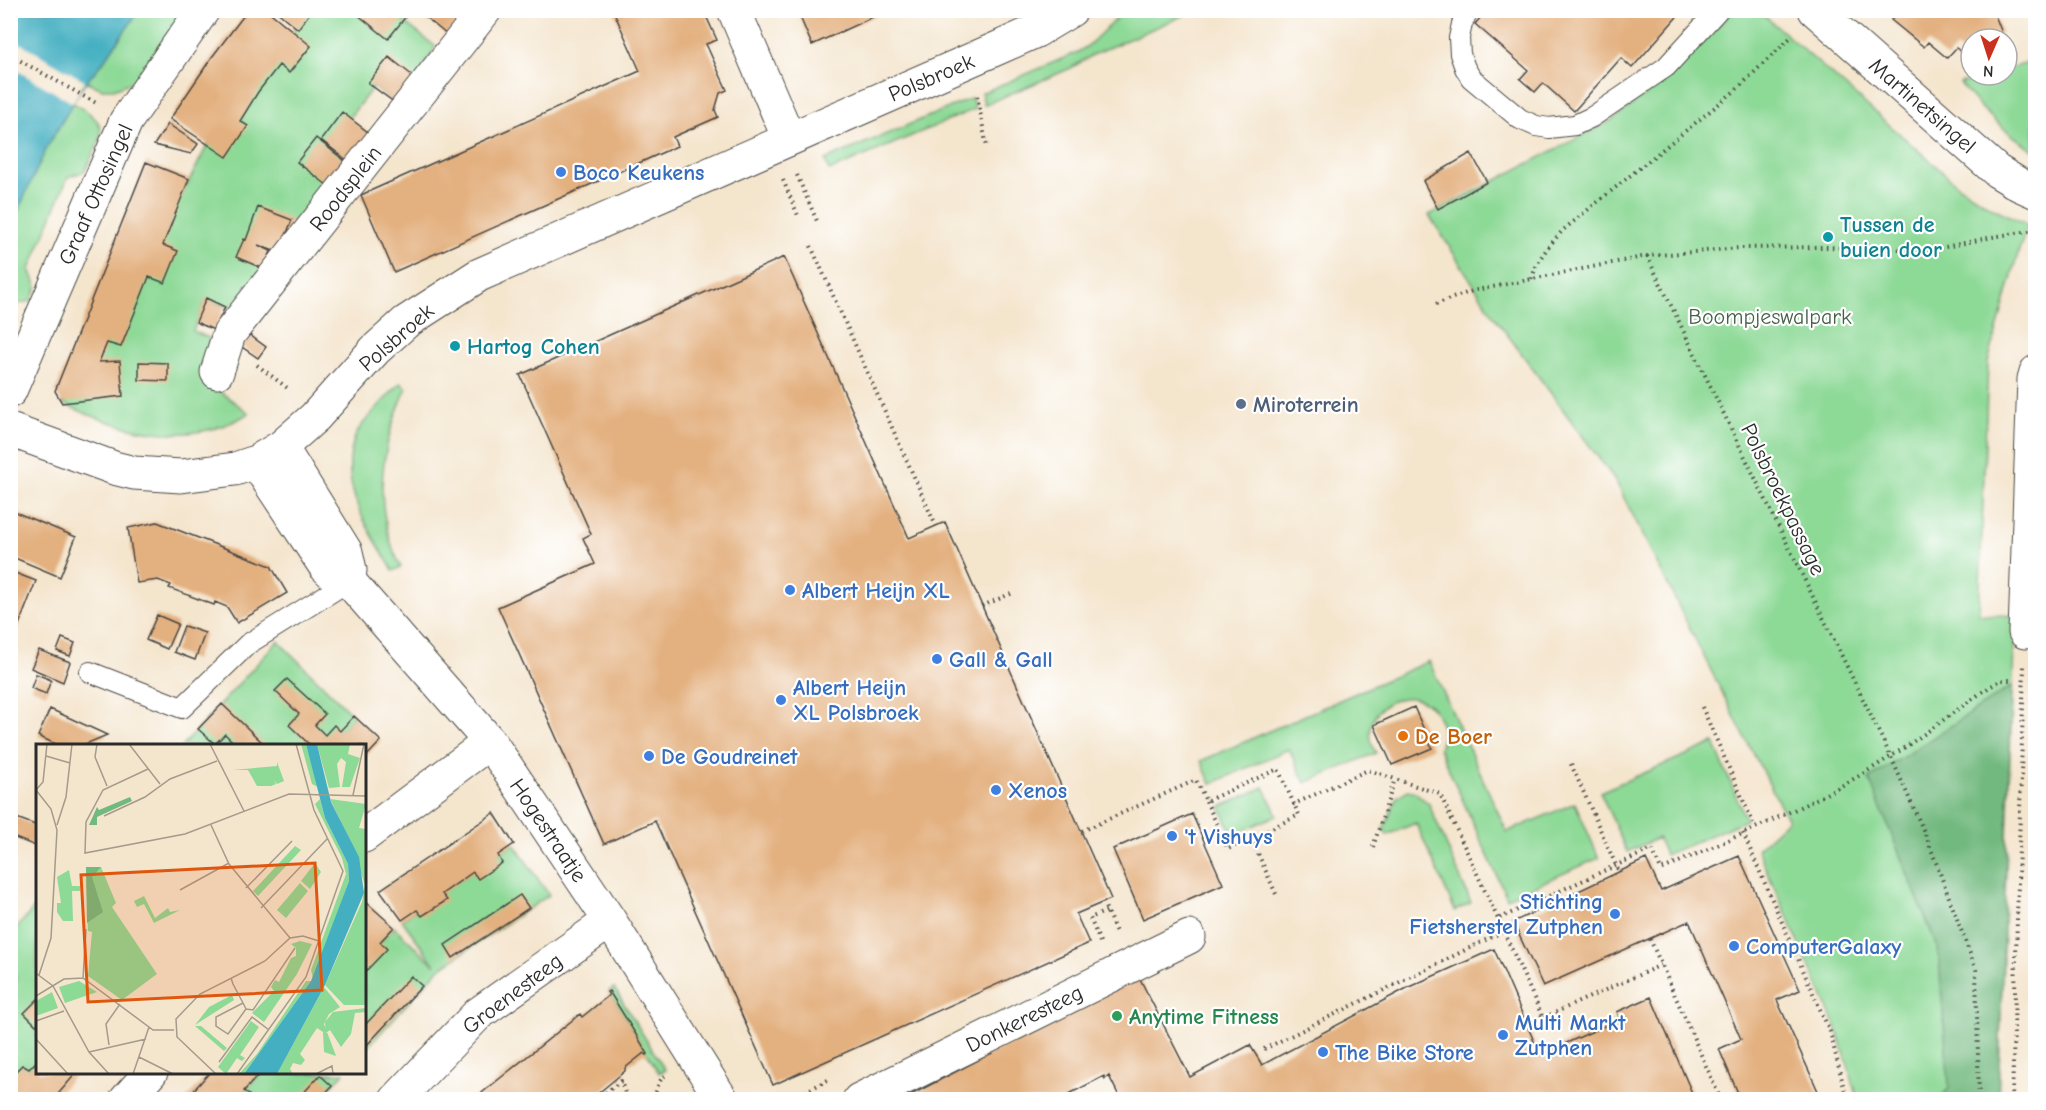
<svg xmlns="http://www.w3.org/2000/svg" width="2046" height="1110" viewBox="0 0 2046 1110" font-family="'Comic Neue',sans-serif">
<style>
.green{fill:#8dd996;stroke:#5c8260;stroke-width:1.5}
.forest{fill:#72b97f;stroke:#4e7255;stroke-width:1.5}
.water{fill:#43afc1;stroke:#376d76;stroke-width:1.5}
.pier{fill:#f4e5cd}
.building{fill:#e3b07f}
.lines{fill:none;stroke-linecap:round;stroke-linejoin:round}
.service-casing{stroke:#494743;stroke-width:22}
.minor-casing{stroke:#494743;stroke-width:35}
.tertiary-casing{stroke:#494743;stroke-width:35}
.path{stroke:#494743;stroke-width:4;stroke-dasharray:1.5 4.5;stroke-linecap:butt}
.service{stroke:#fff;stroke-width:20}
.minor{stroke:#fff;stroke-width:33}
.tertiary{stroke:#fff;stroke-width:33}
.shop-dot{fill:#3f7fe0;stroke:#fff;stroke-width:2}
.culture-dot{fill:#0f9aa8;stroke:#fff;stroke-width:2}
.service-dot{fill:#5c6f8a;stroke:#fff;stroke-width:2}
.food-dot{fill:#e8710a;stroke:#fff;stroke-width:2}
.leisure-dot{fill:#2e9e5b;stroke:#fff;stroke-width:2}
.labels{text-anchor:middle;stroke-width:4.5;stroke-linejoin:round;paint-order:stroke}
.street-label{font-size:22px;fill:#2b2b2b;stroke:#fff}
.shop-label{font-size:22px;font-weight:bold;fill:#366cbe;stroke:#fff;text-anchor:start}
.culture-label{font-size:22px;font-weight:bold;fill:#0d838f;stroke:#fff;text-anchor:start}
.park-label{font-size:22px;fill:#485f4b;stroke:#fff}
.service-label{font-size:22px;font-weight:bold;fill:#4e5e75;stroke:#fff;text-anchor:start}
.food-label{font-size:22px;font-weight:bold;fill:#c56008;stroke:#fff;text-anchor:start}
.leisure-label{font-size:22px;font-weight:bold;fill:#27864d;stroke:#fff;text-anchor:start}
.inset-road{fill:none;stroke:#a49b8c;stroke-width:1.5}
.view{fill:#df570e;fill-opacity:0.15;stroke:#df570e;stroke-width:3}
.inset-edge{fill:none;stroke:#2b2b2b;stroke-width:3}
</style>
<rect width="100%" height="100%" fill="#fff"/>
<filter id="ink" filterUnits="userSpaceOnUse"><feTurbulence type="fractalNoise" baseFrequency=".0167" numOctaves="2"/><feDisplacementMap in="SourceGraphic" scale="12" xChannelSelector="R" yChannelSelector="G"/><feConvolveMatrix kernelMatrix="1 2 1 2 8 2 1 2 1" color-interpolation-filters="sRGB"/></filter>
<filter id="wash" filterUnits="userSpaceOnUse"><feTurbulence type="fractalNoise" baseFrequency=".008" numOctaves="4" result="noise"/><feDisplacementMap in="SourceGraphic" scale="24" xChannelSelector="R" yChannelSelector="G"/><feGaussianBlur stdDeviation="1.35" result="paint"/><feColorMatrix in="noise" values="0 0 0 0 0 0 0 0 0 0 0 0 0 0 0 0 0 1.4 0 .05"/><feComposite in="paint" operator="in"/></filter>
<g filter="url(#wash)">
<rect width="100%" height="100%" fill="#f4e5cd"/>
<path class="green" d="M1758,10L1959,186L1991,207L2028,225L2019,250L1988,362L1979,614L2015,616L1998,1099H1858L1836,1026L1757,849L1788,820L1742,732L1615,480L1493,315L1429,215L1612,120L1672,75L1732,11Z
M139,11H185L134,81L114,89H102L85,81L103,62Z
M308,11H411L403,21L436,47L398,105L373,87L349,118L345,161L297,224L291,220L271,250L268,259L232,308L206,299L193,331L211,339L204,358L202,378L249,413C190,450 121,431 62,403L107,343L208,144Z
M1124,11H1194L1094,54L1071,68L984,105L982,93L1078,52L1089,45Z
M2035,61H2036L2035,151C2008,134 1979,109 1960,83L1988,75H2007V69Z
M972,98L975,109L829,171L825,160Z
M73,103C114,125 102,134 85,171L68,177L30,269L37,287L31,301L13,305L11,312V226L47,147Z
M400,383L407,388C380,445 371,508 401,567L393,571C373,535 347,503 350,460C351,449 354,437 359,429C371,412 387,398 400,383Z
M278,641L354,716L327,745L182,746Z
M1429,661L1507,832L1575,803L1599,858L1507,898L1439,748C1443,739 1444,730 1440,721C1422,674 1350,706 1376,753L1305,783L1289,749L1211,784L1201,761Z
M1714,743L1746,820L1665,855L1658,838L1627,852L1600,792Z
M1264,787L1277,815L1233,835L1220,807Z
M1408,790L1415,792L1429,804L1471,903L1455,911L1416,823L1387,835L1384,829L1397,797Z
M514,844L549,895L439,969L365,1050L364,959L394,927L435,965L402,920Z
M37,905V1061L10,1091V984L17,981L11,964V934Z
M614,988L665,1070L659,1073L609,991Z
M261,1073H344L319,1099L236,1100Z"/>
<path class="forest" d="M2012,686L1998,1099H1939L1949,1088L1938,949L1869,779Z"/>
<path class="water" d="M11,11H139L103,62L83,86L47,147L11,226Z"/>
<path class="pier" d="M11,38L85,81L73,103L11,67Z"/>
<g id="blocks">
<path class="building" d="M248,10H267L311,46L289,73L279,65L258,92L240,121L248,126L227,157L170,119L212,57Z
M275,10H312L298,29Z
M352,10H411L388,39Z
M417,10H467L447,35Z
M613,10H708L710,14L707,18L717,40L706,44L727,90L720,93L715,110L718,117L673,137L677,146L394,272L361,195L640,71Z
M797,10H888L812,45Z
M1487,10H1683L1632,68L1621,58L1574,111L1543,83L1535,92L1520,79L1528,70L1475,24Z
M1891,10H1993L2002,33L1988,39H1971V46L1960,51L1956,48L1947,58L1928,42L1924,47L1891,20L1896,14Z
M389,57L418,80L398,105L368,83Z
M342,112L369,133L348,161L321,140Z
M168,124L198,144L191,154L154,145Z
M316,138L345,161L327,185L297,162Z
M1471,153L1487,182L1438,209L1423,181Z
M146,162L189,179L163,245L178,251L165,283L149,277L121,347L107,343L99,362L120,361L123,396L62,403L55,391Z
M258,207L292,220L279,253L258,245L271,251L264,269L236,257L244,239L246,240Z
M784,257L909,538L945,522L1111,899L1076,914L1089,943L773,1085L655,821L604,844L498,607L595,564L583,538L591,534L520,375Z
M206,298L225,307L214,330L196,322Z
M247,333L266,347L258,358L239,345Z
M139,362L168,363V381L139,380Z
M10,510L76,537L60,577L10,556Z
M157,522L271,566L287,593L237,623L227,607L215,602L214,605L169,588L171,585L158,580L137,583L128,528Z
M10,571L36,581L11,645H10Z
M157,615L178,624L167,649L146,640Z
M184,626L205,633L195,660L174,652Z
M62,638L75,643L70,656L57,651Z
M39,650L70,662L63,682L31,668Z
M36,674L51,680L46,694L31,688Z
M287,679L325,714L315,725L325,735L334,725L340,731L354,716L381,741L364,759V746H311L289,725L299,714L275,691Z
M222,704L266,746H237L225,734L215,744L198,729Z
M1414,707L1432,748L1392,765L1374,725Z
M50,709L72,719L107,735L81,746H60L38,736Z
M494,813L514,844L498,855L502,863L478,879L473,872L442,894L447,900L422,916L417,910L402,920L380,890Z
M1192,814L1223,884L1143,919L1113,849Z
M14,817L38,826V847L10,836V825Z
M1739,856L1800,990L1777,1000L1822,1100H1741L1719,1049L1741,1039L1689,921L1543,986L1513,922L1646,859L1661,891Z
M520,895L529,908L453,958L445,945Z
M366,902L394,927L380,942L387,949L366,971L364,969V904Z
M1494,949L1540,1055L1620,1019L1617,1012L1651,997L1695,1100H1121L1109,1076L1105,1079L1104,1076L1069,1094L1072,1100H901L1139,977L1190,1077L1250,1045L1262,1065L1409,987Z
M411,976L422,986L364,1048V1026Z
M609,991L648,1054L646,1055L644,1053L625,1068V1071L590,1100H473L580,1014L582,1017L609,995L607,992Z
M38,999V1024L36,1025L24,1013Z
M38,1060V1072H77L53,1100H10V1077L22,1065L29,1069Z
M210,1072H261L244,1091L250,1096L247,1100H185Z
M320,1075L332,1086L319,1100H297Z"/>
</g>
</g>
<g filter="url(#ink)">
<use href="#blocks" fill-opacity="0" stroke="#494743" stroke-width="1.5"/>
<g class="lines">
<g class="service-casing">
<path id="service" d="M1468,10L1462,24L1459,38L1460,54L1465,68L1471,78L1520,119L1536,126L1549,128L1575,125L1592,117L1666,67L1718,10
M90,672L182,708L248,644L349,581"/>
</g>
<g class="minor-casing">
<path id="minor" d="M734,10L789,139
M1815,10L1997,171L2020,185L2036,192
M217,372L229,334L485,10
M10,430L114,468L134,473L181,476L235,469L256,462L281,447L315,417L375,350L406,322L479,275L998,48L1036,31L1071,10
M281,447L346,552L350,570L349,581
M256,462L325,566L332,573L349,581L490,742L610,921L722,1100
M2025,632L2034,379L2036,372
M364,836L490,742
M126,1100L151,1072
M396,1100L478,1014L610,921
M859,1100L1189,937"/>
</g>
<g class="tertiary-casing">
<path id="tertiary" d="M10,391L126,121L203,10"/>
</g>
<path class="path" d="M10,55L96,103
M977,96L987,148
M797,175L817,221
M783,180L799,218
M811,246L936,526
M1647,256L1891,757L1928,841L1976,970L1979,1100
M1532,279C1537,258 1550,245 1563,230L1736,90L1791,37
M1436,304L1472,291L1647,256L1739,248L1824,247L1932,250L1992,237L2035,230
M257,365L290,390
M982,606L1013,593
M2031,681H2036
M1702,707L1755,827
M1571,764L1619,872
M1206,801L1228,849L1251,838L1276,894
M1082,831L1196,780L1206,801L1278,769L1294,804L1368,770L1440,794L1498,919
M1743,833L1830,1032L1847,1100
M1251,838L1299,815L1294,804
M1373,847L1395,779
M1103,902L1116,932
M1650,939L1721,1100
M1100,942L1090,918L1107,911
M1661,965L1543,1018L1498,919L1652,849L1661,870C1738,835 1819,803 1890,757C1925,735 1957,709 1991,686L2002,680H2014
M1264,1049L1504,931
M596,1100L621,1081L625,1093L633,1100
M647,1100C660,1095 655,1082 665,1076
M789,1100L828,1080
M2012,1100L2024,666"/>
<use href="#service" class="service"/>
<use href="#minor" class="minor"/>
<use href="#tertiary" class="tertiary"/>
</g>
</g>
<g class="shop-dot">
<circle cx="561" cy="172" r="6"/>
<circle cx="790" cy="590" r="6"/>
<circle cx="937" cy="659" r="6"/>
<circle cx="781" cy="700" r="6"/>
<circle cx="649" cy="756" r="6"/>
<circle cx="996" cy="790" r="6"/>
<circle cx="1172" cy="836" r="6"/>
<circle cx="1615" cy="914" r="6"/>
<circle cx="1734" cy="946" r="6"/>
<circle cx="1503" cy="1035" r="6"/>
<circle cx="1323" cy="1052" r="6"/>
</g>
<g class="culture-dot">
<circle cx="1828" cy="237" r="6"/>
<circle cx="455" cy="346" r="6"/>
</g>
<circle class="service-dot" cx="1241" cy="404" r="6"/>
<circle class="food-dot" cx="1403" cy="736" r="6"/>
<circle class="leisure-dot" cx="1117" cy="1016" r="6"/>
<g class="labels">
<g class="street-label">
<text transform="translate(931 77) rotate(-23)" y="8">Polsbroek</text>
<text transform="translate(1923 105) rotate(41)" y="8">Martinetsingel</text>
<text transform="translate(345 188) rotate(-52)" y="8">Roodsplein</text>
<text transform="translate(95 194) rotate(-66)" y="8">Graaf Ottosingel</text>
<text transform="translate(396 337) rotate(-41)" y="8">Polsbroek</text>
<text transform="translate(1784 499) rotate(64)" y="8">Polsbroekpassage</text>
<text transform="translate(549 830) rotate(56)" y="8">Hogestraatje</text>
<text transform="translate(512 993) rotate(-37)" y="8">Groenesteeg</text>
<text transform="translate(1024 1018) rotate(-26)" y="8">Donkeresteeg</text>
</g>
<g class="shop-label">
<text x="573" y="180">Boco Keukens</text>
<text x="802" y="598">Albert Heijn XL</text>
<text x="949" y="667">Gall &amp; Gall</text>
<text x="793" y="695">Albert Heijn<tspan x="793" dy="25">XL Polsbroek</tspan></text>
<text x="661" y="764">De Goudreinet</text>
<text x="1008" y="798">Xenos</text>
<text x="1184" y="844">'t Vishuys</text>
<text x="1603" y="909" text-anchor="end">Stichting<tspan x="1603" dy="25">Fietsherstel Zutphen</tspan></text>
<text x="1746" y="954">ComputerGalaxy</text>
<text x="1515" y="1030">Multi Markt<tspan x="1515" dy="25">Zutphen</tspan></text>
<text x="1335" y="1060">The Bike Store</text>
</g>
<g class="culture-label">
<text x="1840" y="232">Tussen de<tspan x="1840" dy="25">buien door</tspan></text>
<text x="467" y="354">Hartog Cohen</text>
</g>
<g class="park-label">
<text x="1770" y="324">Boompjeswalpark</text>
</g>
<g class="service-label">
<text x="1253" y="412">Miroterrein</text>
</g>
<g class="food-label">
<text x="1415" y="744">De Boer</text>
</g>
<g class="leisure-label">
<text x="1129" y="1024">Anytime Fitness</text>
</g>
</g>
<g transform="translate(36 744)">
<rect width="330" height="330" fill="#f4e5cd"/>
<path d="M265,0H270L282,43L276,40ZM281,0H314L312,10L324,14L314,43H306L310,18L305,14L301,20L304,43L293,44ZM241,18L248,37L241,40L238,36L240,40L235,42H221L212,26H197L241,22ZM284,55L289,74L312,120L313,137L277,234L275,226L310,130L306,114L279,60ZM294,55L330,60L323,84L330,85V261H308L289,241L326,158L329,141L315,98ZM259,102L265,106L222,152L217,147ZM279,119L285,128L274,145L265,137ZM50,123H65L80,159L76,163L121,230L86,256L52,232L56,188L52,187ZM33,126L36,142H44V147H36L37,177H27L21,168V159H25L21,133ZM264,139L272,147L250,174L241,166ZM108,152L119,174L132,164L134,168L144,166L118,179L108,160L101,163L98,157ZM264,197L276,200L261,230L228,278L216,269L238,247L235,243L239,236L243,238L255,214L260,212V204L255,200ZM43,237L61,248L29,259L23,243ZM270,237H275L208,330H203L221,310ZM288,243L304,263L293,270L288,280L300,312L288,308L287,288L281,284L264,310L269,316L265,321L257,319L254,325L257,330H241ZM16,248L22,264L0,272V257ZM196,251L198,256L159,281L173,263ZM330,264V268L319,269L315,290L305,303L294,286L290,289L289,278L297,268ZM215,277L223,283L204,311L209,314L206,317L201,314L190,330L182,323ZM159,282H165L191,304L188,307Z" fill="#8dd996"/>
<path d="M94,53L96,57L61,73V81H53L61,63L63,66ZM50,123H65L56,133L67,168L51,179Z" fill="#72b97f"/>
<path d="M270,0H281L295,58L323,113L328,149L289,241L241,330H208L275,237L313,137L312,120L289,74Z" fill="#43afc1"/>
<path class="inset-road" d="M42,0H75M61,0L59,13L71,42M93,0L124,40M174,0L208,67M10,12L34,19M112,25L67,46L50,78L49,109L149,90L253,50L330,52M0,46L15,65L21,86L15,194L3,231M0,46L7,38L11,0M317,51L328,0M68,72L109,53L134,35L181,17M21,81L30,53L36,0M175,81L193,120L254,194M210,144L256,97M144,146L193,119M225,164L292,94M1,230L17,242L53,308L73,330M47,234L50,185M195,234L197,240L207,259L210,265L192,290L180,282V273L207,259M0,252L28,235L47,234L117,286H138M210,265L217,266L259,204M0,277L28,267M0,295L32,330M73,301L70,280L84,260M53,308L110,295M103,313L137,330M183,318L216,273L233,286M97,330L113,283M180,330L141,293L140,275L164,250L229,217L254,194L267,192L283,197M201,330L270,233L307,127L278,66L260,0M280,330L296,322L297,330"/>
<path class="view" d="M279,119L286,246L52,258L45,131Z"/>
<rect width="330" height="330" class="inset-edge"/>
</g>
<rect width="2046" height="1110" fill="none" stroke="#fff" stroke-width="36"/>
<g transform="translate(1989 57) rotate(183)"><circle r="28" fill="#ffffff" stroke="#aaaaaa" stroke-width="1.5"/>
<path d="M0-4.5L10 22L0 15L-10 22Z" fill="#c8321e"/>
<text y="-9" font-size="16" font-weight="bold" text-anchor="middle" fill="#2b2b2b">N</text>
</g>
</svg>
